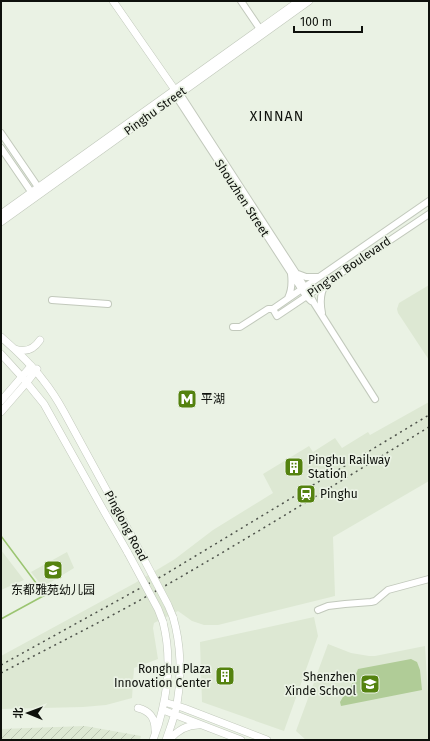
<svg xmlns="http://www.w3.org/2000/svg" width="430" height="741" viewBox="0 0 430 741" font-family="'Fira Sans','Noto Sans SC',sans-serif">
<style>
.built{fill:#dde8d3}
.industrial{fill:url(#industrial-furrows)}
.pitch{fill:#b0cc97}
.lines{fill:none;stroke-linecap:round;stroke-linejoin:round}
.stream{stroke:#9bc571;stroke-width:1.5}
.tertiary-casing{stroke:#c2c9bc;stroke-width:8}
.secondary-casing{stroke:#c2c9bc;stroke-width:8}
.primary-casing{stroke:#c2c9bc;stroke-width:8}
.tertiary{stroke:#fff;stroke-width:6}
.secondary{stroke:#fff;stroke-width:7}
.primary{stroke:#fff;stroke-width:7}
.rail{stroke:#4e524b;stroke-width:1.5;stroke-dasharray:2 4;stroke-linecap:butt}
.primary-bridge-casing{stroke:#c2c9bc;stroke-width:8;stroke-linecap:butt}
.primary-bridge{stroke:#fff;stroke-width:7}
.labels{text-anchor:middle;stroke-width:3.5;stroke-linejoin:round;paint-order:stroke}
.street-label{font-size:12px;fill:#0e110c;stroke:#eaf2e4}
.poi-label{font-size:12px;fill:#0e110c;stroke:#eaf2e4;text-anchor:start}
.quarter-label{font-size:14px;letter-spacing:1px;fill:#0e110c;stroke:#eaf2e4}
</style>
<defs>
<pattern id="industrial-furrows" width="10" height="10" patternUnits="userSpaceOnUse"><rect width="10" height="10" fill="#dde8d3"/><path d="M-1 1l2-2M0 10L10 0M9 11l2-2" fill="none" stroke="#bcc6b4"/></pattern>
</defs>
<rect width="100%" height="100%" fill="#eaf2e4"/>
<path class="built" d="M429,285V360L398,313L397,309L399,303Z
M429,402V481L333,537L335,596L218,625H204L192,621L178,611L154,623L153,628L158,659L134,668L132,698L106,705L83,707L1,709V656L135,583L175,559L213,530L273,493L263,474L309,446L313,452L335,438L342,448L368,432L370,435Z
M1,550L24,580L1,590Z
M67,552L74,568L43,587L31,572Z
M314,617L318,636L284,731L202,702L200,642Z
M328,644L351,653L369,656H375L425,646L429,711V740H306L296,731Z"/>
<path class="industrial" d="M85,726L141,736L140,740H1V729Z"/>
<path class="pitch" d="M411,659L417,662L420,670L422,690L341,706L340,702L343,697L348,694L358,669Z"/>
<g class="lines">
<path class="stream" d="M1,536L45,595L1,619"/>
<g class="tertiary-casing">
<path id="tertiary" d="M241,1L260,29
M177,92L180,94L296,273L309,294L314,303L375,399
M175,93L176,96L306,296L311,301
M1,133L38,187L37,192
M1,148L34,196
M298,274L306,277H318
M288,298C292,290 292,282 291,274
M52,300L108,304
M273,309L277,316L429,214
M322,313C320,303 320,292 326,284
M233,327H240L268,309H273L429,201
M318,610L328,606L345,604L371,602L375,601L388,590L429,579"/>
</g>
<g class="secondary-casing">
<path id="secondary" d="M113,1L175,90
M1,214L299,1
M1,222L309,1
M1,401L31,366
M1,412L27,382L37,369"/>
</g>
<g class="primary-casing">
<path id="primary" d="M1,337C16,350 31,364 43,380C51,390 58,401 64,412L137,546
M15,349C26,353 34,349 40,340
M1,354L22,377L44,404L105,513L128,553
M164,702L184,708L267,740
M138,708C150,711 155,718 155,730
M163,710L241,740
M153,740C157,730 160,720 162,711C169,682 170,650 163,622
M166,740C170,728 175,716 177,704C182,676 181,644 173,617
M169,740C177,731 186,725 198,725"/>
</g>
<use href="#tertiary" class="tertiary"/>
<use href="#secondary" class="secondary"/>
<use href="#primary" class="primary"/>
<path class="rail" d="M1,665L164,575L429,415
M1,673C45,650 89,628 133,604C233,548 331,487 429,427"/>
<g class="primary-bridge-casing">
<path id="primary-bridge" d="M137,546L168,605L173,617
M128,553L158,609L163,622"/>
</g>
<use href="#primary-bridge" class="primary-bridge"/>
</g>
<defs>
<g id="metro-square" transform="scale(1)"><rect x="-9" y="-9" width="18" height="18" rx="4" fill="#54820f" stroke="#eaf2e4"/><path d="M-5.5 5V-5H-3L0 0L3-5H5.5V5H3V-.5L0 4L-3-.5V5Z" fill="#fff"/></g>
<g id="building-square" transform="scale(1)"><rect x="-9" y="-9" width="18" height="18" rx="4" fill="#54820f" stroke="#eaf2e4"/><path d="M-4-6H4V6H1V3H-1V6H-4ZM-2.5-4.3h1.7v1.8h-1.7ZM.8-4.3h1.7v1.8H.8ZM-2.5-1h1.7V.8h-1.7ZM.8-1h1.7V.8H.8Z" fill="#fff"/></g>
<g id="station-square" transform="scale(1)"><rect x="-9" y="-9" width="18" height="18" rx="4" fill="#54820f" stroke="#eaf2e4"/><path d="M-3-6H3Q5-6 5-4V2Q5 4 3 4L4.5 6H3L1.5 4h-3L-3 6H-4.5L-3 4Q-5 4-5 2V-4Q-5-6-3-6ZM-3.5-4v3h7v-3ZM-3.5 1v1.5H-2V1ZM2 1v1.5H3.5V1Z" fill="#fff"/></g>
<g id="school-square" transform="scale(1)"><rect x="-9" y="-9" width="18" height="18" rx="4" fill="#54820f" stroke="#eaf2e4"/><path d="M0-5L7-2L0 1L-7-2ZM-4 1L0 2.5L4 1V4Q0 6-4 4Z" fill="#fff"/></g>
</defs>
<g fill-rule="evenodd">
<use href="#metro-square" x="187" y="399"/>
<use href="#building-square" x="294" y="467"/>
<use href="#station-square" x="306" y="494"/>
<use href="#school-square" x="53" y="570"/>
<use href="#building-square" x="225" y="676"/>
<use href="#school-square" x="370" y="684"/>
</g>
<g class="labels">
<g class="street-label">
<text transform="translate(155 111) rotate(-36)" y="4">Pinghu Street</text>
<text transform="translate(242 198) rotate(57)" y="4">Shouzhen Street</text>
<text transform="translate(349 267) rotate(-34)" y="4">Ping'an Boulevard</text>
<text transform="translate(126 526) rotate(62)" y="4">Pinglong Road</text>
</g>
<g class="poi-label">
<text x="201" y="403">平湖</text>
<text x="308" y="464">Pinghu Railway<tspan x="308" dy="14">Station</tspan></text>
<text x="320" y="498">Pinghu</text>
<text x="53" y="594" text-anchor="middle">东都雅苑幼儿园</text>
<text x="211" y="673" text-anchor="end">Ronghu Plaza<tspan x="211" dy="14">Innovation Center</tspan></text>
<text x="356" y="681" text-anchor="end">Shenzhen<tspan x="356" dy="14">Xinde School</tspan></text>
</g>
<g class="quarter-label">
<text x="277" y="121">XINNAN</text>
</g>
</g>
<rect width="430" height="741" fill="none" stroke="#0e110c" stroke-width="4"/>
<g transform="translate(28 713) rotate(271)" stroke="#eaf2e4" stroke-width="3" paint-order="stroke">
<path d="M0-3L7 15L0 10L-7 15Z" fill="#0e110c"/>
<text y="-6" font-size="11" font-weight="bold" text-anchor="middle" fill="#0e110c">北</text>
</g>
<path d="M294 26v6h68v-6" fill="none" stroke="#0e110c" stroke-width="2"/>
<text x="300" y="26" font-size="12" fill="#0e110c" stroke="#eaf2e4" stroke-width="3" paint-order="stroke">100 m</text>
</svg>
